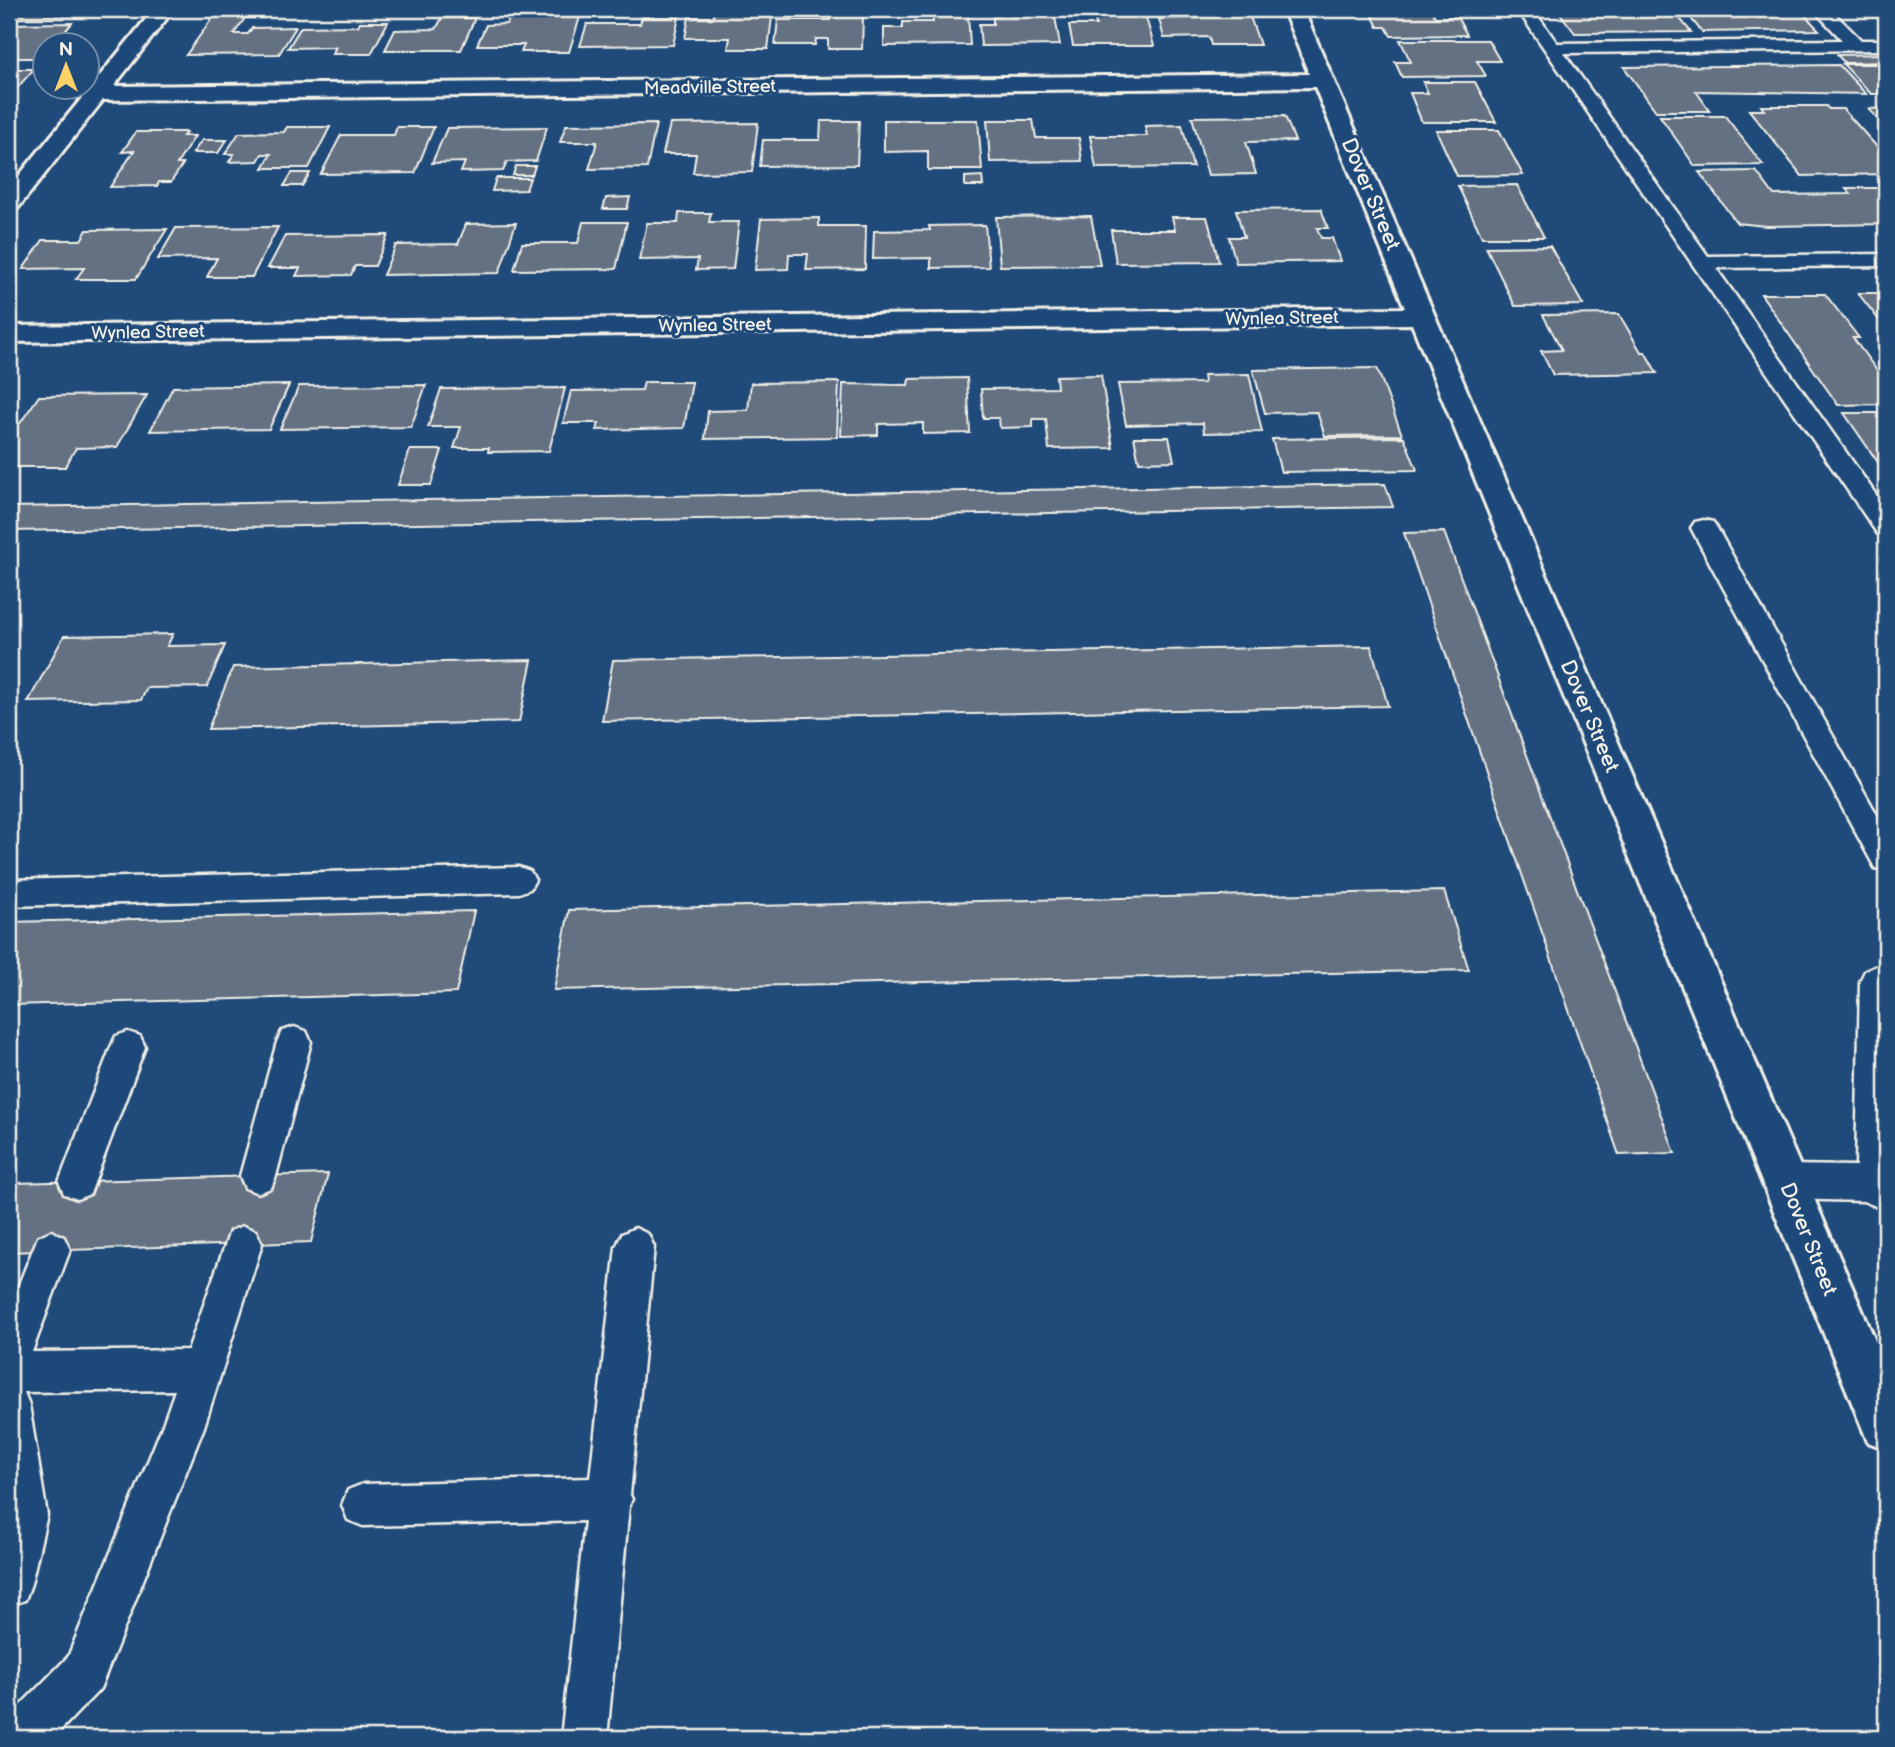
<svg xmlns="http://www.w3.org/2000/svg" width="1895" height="1747" viewBox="0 0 1895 1747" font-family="'Balsamiq Sans',sans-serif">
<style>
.building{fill:#637182;stroke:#f4f1e8;stroke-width:2}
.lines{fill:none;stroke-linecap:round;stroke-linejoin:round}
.lane-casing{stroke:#f4f1e8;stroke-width:5}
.street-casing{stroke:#f4f1e8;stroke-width:6}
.lane{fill:#1f4a7a;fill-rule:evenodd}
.street{fill:#1f4a7a;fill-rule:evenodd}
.labels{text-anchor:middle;stroke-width:6;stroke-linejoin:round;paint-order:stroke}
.far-street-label{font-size:18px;fill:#f4f1e8;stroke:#1f4a7a}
.street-label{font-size:21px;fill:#f4f1e8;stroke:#1f4a7a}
</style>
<rect width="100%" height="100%" fill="#1f4a7a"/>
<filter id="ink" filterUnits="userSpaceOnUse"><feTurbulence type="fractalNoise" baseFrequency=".0143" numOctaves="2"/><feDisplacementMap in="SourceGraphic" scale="14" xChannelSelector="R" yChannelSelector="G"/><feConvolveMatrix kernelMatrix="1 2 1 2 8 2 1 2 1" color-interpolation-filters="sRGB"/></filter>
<g filter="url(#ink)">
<path class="building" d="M22,9H89L83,16H15Z
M219,9H270L264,18H245L234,34H248L252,28L296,27L279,54L186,55Z
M773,9L768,49H728L730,38H685L689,17H713L715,10Z
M1369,9H1431L1435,17H1457L1467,35L1391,36L1386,27H1378Z
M1799,9L1819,30L1702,32L1685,11Z
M1869,9H1886V20H1880Z
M1673,10L1691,32L1575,33L1559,12Z
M1017,11H1054L1060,45L981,46L979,24H993V16H1018Z
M1248,11L1260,45H1211L1209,37L1164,38L1159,19L1201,18L1199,12Z
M933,14H968L970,45L884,46V28H903V22H933Z
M1145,14L1154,46H1073L1069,25H1096L1094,15Z
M831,16H863L862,49H828V39H816L815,45H775L778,20H830Z
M580,17L569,52H521L524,45H477L486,25L507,24L509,18Z
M642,17H679L673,45L580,46L587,24H640Z
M442,18H475L461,50H385L395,30L436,29Z
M360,22H388L371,54H332L336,47L288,48L301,27L358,26Z
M72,23L53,46H46V54L41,58H9V24Z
M1400,40H1488L1500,61H1477L1486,76L1402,77L1395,62H1411Z
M1886,54V62L1845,63L1837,55Z
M1843,64H1886V94H1871Z
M1839,65L1866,94L1696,91L1710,111H1656L1624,67Z
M9,69H34L9,97Z
M1423,82H1475L1496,122H1422L1410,93H1428Z
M1761,106H1826L1829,109H1843L1886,157V174L1802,176L1749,110H1764Z
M1886,108V128L1869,109Z
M1285,116L1295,141L1246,142L1256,174L1208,175L1192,117Z
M1660,116H1725L1763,165L1695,166Z
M884,120H978L982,170H928V151L884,152Z
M987,120H1033L1036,138H1079L1082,161L990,162Z
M821,121H859L857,165L760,166L763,140H820Z
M758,123L752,172L693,173L696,154H663L670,124Z
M656,124L647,168L589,169L597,142H560L566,125Z
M1182,125L1193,167L1096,168L1090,136H1147L1145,126Z
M287,127H330L309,168H263L271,154H262L258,161L229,162L234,154H225L239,133L284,132Z
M397,127H434L415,173L321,174L341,135H394Z
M547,127L536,161L507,162L503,171L461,172L465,162L432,163L447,128Z
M1436,130H1499L1523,175L1457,176Z
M136,132H186L183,136H195L177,164H183L171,182H159L157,186L110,187L134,151L122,152Z
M202,140H227L218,153H193Z
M516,166H535L532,175H513Z
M1756,171L1774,195L1851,194L1846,188H1886V224L1766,226L1737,223L1699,172Z
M292,173H310L302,186H284Z
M982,176L983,186H965V177Z
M496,178H530L526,190L492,191Z
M1517,185L1544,237H1482L1458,186Z
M630,197L627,209H603L606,198Z
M1321,209L1328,228H1317L1321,238H1332L1340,261L1236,263L1229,237H1244L1236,210Z
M679,213H711L709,222H739L733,269L696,270L698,259L639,260L647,223H678Z
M1091,216L1100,265L1000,266L996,217Z
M1172,217H1207L1219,262L1116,263L1111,230H1175Z
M819,218V226H866L865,269L806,270L808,254H789L788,269L755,270L761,219Z
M583,222H627L616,269L514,270L522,243H578Z
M516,223L499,273L383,275L396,245L458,244L466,224Z
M985,225L989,267L931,268V258L873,259L874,231L930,230L929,226Z
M278,227L252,277H207L217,258L158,259L176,228Z
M167,229L136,279H76L84,268L23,269L43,240H81L87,230Z
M388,235L375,266H355L351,275L296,276L300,268H268L285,236Z
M1550,246L1583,305L1515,306L1486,247Z
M1858,293H1886V329Z
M1761,294H1825L1859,338H1853L1886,383V404L1838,405Z
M1619,314L1641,352H1645L1657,373L1553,375L1541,351L1562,350L1543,315Z
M1377,368L1402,435L1325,436L1317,412L1265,413L1253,370Z
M1249,374L1262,432L1204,433L1203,423L1126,425L1118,384L1204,383L1203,375Z
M1101,375L1113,448L1049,449L1046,419H1033V427L1000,428L999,418H983L981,389L1057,388L1056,376Z
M967,378L970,433L923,434V423L878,424V435L841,436L843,384L908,385L909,379Z
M644,382H692L684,428L597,430L599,423H563L571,391L642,390Z
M839,382L837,437L705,439L708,411L748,410L751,383Z
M289,385L269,429L150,431L173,387Z
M426,385L411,427L280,429L299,386Z
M565,388L549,451L488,452L489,448H454L461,427H428L441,389Z
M147,395L117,447L76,448L65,467H9V439L39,396Z
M1844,413H1886V474Z
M1134,437H1169L1174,461L1139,462Z
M1404,437L1417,470L1281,472L1272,439Z
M410,450H442L431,485H398Z
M1385,484L1393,507L9,531V507Z
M1444,532L1675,1153L1619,1155L1404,533Z
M173,634L167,646L225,645L207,687L147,688L141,700L28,702L64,636Z
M1371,646L1388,706L602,721L613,660Z
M532,660L519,722L208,729L233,667Z
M1444,891L1469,970L554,990L569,910Z
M474,911L456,993L9,1005V922Z
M328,1174L311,1242L9,1252V1205L17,1183Z"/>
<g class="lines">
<g class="lane-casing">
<path id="lane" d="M1517,9H1533L1557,43L1842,40L1813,9H1830L1861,40H1886V50L1564,53L1708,256L1886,254V266L1716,268L1886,509V535L1877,533Z
M1704,520L1713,522L1717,528L1886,831V871L1875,868L1691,528L1695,522Z
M519,867L530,871L535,880L530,889L519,893L9,906V880Z
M1886,962V1210L1863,1201L1786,1199L1773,1194L1768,1182L1773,1170L1786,1165L1856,1166L1860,981L1865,971Z
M294,1027L306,1031L311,1042L276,1176L271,1188L258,1193L245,1188L240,1176L277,1042L282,1031Z
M128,1032L140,1036L145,1047L90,1194L77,1199L64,1194L59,1182L111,1047L116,1036Z
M243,1226L256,1231L262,1244L204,1427L100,1689L53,1738H9V1717L68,1657L162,1427L175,1390L24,1392L29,1405L47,1515L31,1584L25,1600L9,1606V1309L38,1237L51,1231L64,1237L70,1250L32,1352L188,1350L230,1231Z
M635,1228L648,1234L654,1247L630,1495L632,1499L629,1506L607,1738H561L585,1521L363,1526L348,1520L342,1505L348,1490L363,1484L590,1478L616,1247L622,1234Z"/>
</g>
<g class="street-casing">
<path id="street" d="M154,9H174L114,86L1309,74L1283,9H1303L1886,1366V1449L1868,1442L1412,324L9,342V326L1405,308L1315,87L103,100L18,208L9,210V188Z"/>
</g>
<use href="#lane" class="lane"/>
<use href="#street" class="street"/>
</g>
</g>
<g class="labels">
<g class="far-street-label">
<text transform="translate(710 87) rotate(-1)" y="6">Meadville Street</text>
<text transform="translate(1282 318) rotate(-1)" y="6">Wynlea Street</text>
<text transform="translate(715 325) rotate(-1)" y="6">Wynlea Street</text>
<text transform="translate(148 332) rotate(-1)" y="6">Wynlea Street</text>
</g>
<g class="street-label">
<text transform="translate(1371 194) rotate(67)" y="7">Dover Street</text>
<text transform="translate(1590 716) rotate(67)" y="7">Dover Street</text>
<text transform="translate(1809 1239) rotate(68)" y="7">Dover Street</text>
</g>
</g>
<rect width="1895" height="1747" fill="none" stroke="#1f4a7a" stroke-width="35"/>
<rect x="18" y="18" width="1860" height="1712" fill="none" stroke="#f4f1e8" stroke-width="2.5" filter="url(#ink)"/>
<g transform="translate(66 66)"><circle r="33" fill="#1f4a7a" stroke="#748da6" stroke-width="2"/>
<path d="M0-5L12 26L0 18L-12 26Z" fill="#ffd166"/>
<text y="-10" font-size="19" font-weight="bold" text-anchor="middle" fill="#f4f1e8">N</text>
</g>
</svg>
